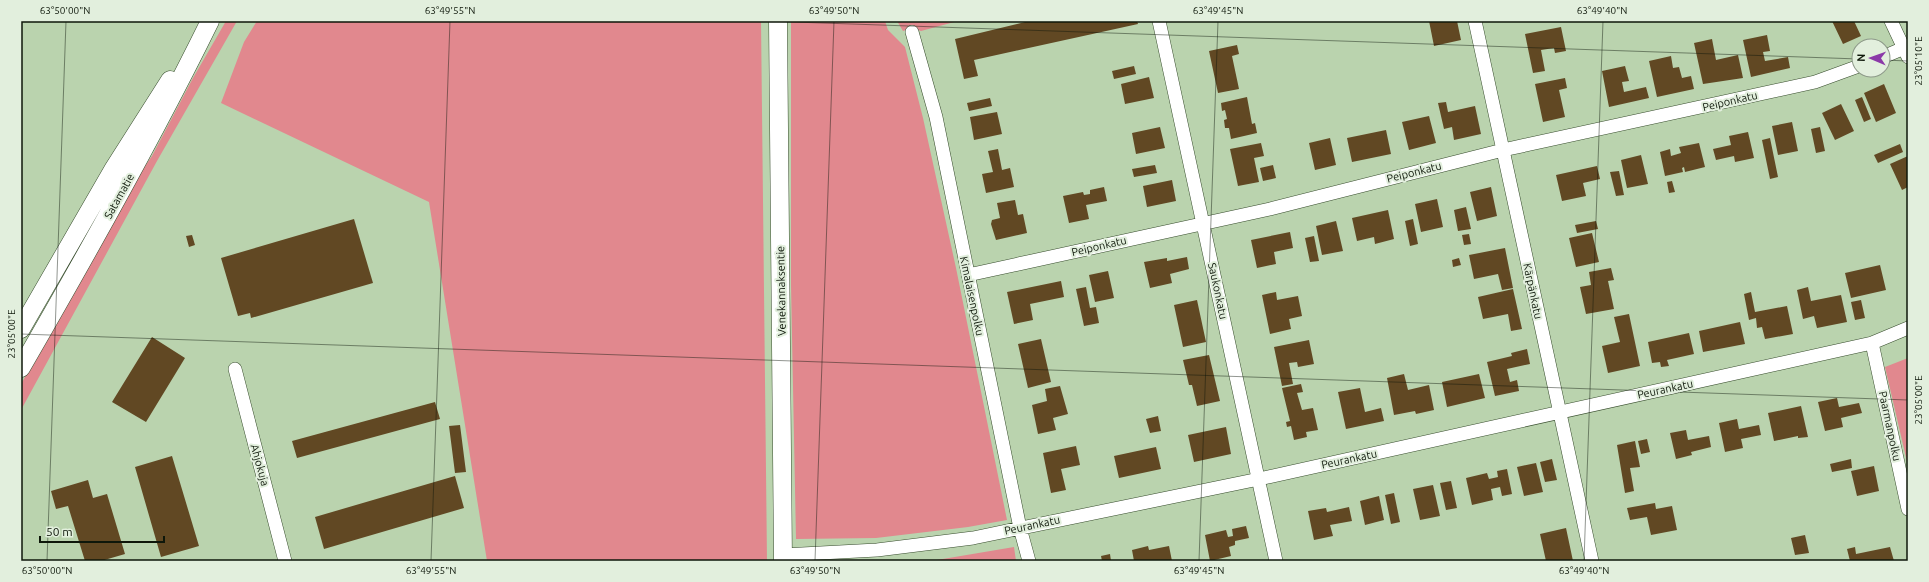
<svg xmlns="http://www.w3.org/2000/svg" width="1929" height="582" viewBox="0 0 1929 582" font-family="Ubuntu,sans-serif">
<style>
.green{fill:#e1888e}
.building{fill:#614823}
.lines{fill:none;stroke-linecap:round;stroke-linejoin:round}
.street-casing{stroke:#374c2d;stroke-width:14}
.secondary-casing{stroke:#374c2d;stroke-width:19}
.street{stroke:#fff;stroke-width:13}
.secondary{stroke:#fff;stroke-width:18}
.ticks{fill:none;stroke:#0e170a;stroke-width:1;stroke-opacity:0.45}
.labels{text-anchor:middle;stroke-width:4;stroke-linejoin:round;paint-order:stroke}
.street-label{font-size:11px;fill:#0e170a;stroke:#e2efdd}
.neatline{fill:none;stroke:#0e170a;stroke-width:1.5}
.ticks-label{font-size:10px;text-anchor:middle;fill:#0e170a}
</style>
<rect width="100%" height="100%" fill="#bad3ae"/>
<path class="green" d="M226,21H237L157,161L21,410V384L138,176L152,156L193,78Z
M257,21H761L767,561H487L429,202L221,103L244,42Z
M791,21H885L888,30L905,47L923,118L956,268L1007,520L968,527L876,538L796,539L791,285Z
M897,21H958L921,31L912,28L903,31Z
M1908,358V466L1885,367Z
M1014,547L1016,561H931Z"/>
<path class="building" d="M1029,21H1137L1138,24L974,60L978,76L964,79L955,39Z
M1429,21H1457L1461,40L1434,46Z
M1832,21H1854L1861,36L1843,44Z
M1561,27L1566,51L1555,53L1554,48L1541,50L1545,71L1533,73L1525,34Z
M1767,35L1770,51L1763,52L1765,61L1788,57L1790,68L1751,77L1743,40Z
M1712,39L1716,60L1738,55L1743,78L1703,84L1694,43Z
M1237,45L1239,54L1232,56L1239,89L1218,93L1209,51Z
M1671,56L1673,68L1679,67L1682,78L1691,76L1694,89L1657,97L1649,61Z
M1134,66L1136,74L1114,79L1112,71Z
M1625,66L1629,81L1622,82L1624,92L1646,87L1649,98L1609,107L1602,71Z
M1149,77L1154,98L1125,104L1121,84Z
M1565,78L1567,88L1559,90L1565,117L1543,122L1535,84Z
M1884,84L1896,113L1876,122L1864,93Z
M1247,97L1252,124L1255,123L1257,133L1231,139L1229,128H1225L1224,120L1227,119L1225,110L1222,111L1221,103Z
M1862,97L1871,119L1864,122L1855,100Z
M990,98L992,106L969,111L967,103Z
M1446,102L1448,112L1475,106L1481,134L1454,140L1452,127L1444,129L1438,103Z
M1841,104L1854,131L1835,140L1822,113Z
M997,112L1002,134L974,140L970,117Z
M1429,116L1436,143L1409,150L1402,122Z
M1792,122L1798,151L1778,155L1772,126Z
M1160,127L1165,148L1136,154L1132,133Z
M1820,127L1825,151L1816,153L1811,129Z
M1386,130L1391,154L1352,162L1347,138Z
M1748,132L1754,158L1735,162L1734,156L1716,160L1713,149L1731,145L1729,136Z
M1330,138L1336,165L1315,170L1309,143Z
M1770,138L1778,177L1770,179L1762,140Z
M1261,143L1264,156L1254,158L1259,182L1238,186L1230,149Z
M1699,143L1705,167L1685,172L1684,167L1682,168L1683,172L1665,176L1660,152L1670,149L1671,156L1681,153L1679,147Z
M1900,144L1903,152L1878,163L1874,155Z
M998,149L1002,170L1010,168L1014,187L986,193L982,174L993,172L988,151Z
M1641,155L1648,184L1627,188L1621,160Z
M1908,156V187L1902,190L1890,164Z
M1155,165L1157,173L1134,177L1132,169Z
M1273,165L1276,178L1263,181L1260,168Z
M1597,166L1600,179L1583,183L1586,196L1562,201L1556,175Z
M1619,171L1624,195L1616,196L1610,172Z
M1172,180L1176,201L1147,207L1143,186Z
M1672,181L1675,192L1669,193L1667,182Z
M1104,187L1107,201L1086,205L1089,219L1069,223L1063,196L1083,192L1084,195L1090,194V190Z
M1491,187L1497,216L1477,221L1470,192Z
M1437,199L1443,227L1421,232L1415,204Z
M1015,200L1018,215L1023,214L1027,233L996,240L991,224L992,220L1000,218L997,203Z
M1466,207L1471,229L1458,231L1454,210Z
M1388,210L1394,239L1375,244L1374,237L1357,241L1352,218Z
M354,219L373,283L251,318L250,313L238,316L221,258Z
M1413,219L1418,244L1410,246L1405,221Z
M1336,221L1343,251L1322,255L1316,226Z
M1596,221L1598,229L1577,233L1575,225Z
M1290,232L1293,248L1274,252L1276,264L1257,268L1251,240Z
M1592,233L1599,262L1576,267L1569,238Z
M1469,234L1471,244L1464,245L1462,235Z
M192,235L195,245L189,247L186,236Z
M1314,236L1319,261L1310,262L1305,238Z
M1505,248L1513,288L1502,290L1498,274L1474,279L1469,255Z
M1187,257L1189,269L1170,274L1172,283L1150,288L1144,262L1167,258V261Z
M1459,258L1461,265L1453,267L1452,260Z
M1880,265L1886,290L1851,298L1845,273Z
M1611,268L1614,280L1608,281L1614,309L1586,314L1580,287L1591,285L1589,272Z
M1108,271L1114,298L1095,302L1089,275Z
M1061,281L1064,297L1030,304L1033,320L1014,324L1007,292Z
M1086,287L1090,308L1096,307L1099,323L1084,326L1076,289Z
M1808,287L1811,301L1841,295L1847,322L1817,328L1814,316L1803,319L1797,290Z
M1513,289L1522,329L1511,331L1508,314L1483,319L1478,297Z
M1276,292L1277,300L1298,296L1302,316L1289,319L1291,329L1270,334L1262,295Z
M1751,292L1755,312L1787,306L1793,334L1765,339L1762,327L1757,328L1756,318L1749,320L1744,294Z
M1197,300L1206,342L1183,347L1174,305Z
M1861,300L1865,318L1855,320L1851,302Z
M1629,314L1640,366L1608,373L1602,346L1620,342L1614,317Z
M1740,322L1745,344L1703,352L1699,331Z
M1689,333L1694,354L1667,360L1669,366L1661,367L1660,362L1652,363L1648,342Z
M152,337L185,358L146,422L112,402Z
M1041,339L1051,382L1028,388L1018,344Z
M1309,340L1314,364L1298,367L1297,362L1289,363L1293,384L1282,386L1274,347Z
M1527,349L1530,364L1507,369L1510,382L1517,380L1519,391L1495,396L1487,362L1512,356L1511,353Z
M1209,355L1220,401L1197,406L1192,385H1189L1183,360Z
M1404,374L1408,390L1429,385L1434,410L1416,414L1415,411L1394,415L1387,378Z
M1479,374L1485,398L1447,407L1442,382Z
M1301,384L1303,392L1297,393L1302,410L1313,408L1318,430L1306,432L1307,437L1294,440L1291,426L1287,427L1286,422L1290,421L1282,388Z
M1060,386L1068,414L1053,418L1056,430L1038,434L1032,405L1047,401L1045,389Z
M1360,388L1365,412L1381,408L1384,421L1346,429L1338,392Z
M1837,398L1839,407L1859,403L1862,413L1841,418L1843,427L1825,431L1818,402Z
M435,402L440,419L297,458L292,441Z
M1801,406L1808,437L1798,438V436L1774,441L1768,413Z
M1158,416L1161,431L1150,433L1146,419Z
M1737,419L1739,429L1759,425L1761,435L1741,439L1743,448L1725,452L1719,423Z
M460,425L466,472L455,473L449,426Z
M1226,427L1231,454L1194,462L1188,435Z
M1686,430L1688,440L1709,436L1711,447L1691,452L1692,455L1676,459L1670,433Z
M1647,439L1650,452L1641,454L1638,441Z
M1635,441L1640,467L1630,468L1634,491L1625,493L1617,445Z
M1076,446L1080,465L1061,469L1066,490L1051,493L1043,453Z
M1156,447L1161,469L1119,478L1114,456Z
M172,456L199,546L161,557L135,467Z
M1552,459L1557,480L1545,482L1540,462Z
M1851,459L1852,468L1832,472L1830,464Z
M1536,463L1543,492L1524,496L1517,467Z
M1874,466L1879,491L1857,496L1851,471Z
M1507,469L1512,494L1502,496L1500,487L1491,489L1493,500L1472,505L1466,478L1487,473L1489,479L1498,477L1497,471Z
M455,476L464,508L324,549L315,517Z
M88,480L93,498L107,494L125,554L101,561H85L68,506L56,509L51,491Z
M1451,481L1457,508L1446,510L1440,483Z
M1433,485L1440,516L1420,520L1413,489Z
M1394,493L1400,522L1391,524L1385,495Z
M1379,496L1384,520L1365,525L1360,501Z
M1655,503L1656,509L1672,506L1677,530L1651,535L1647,517L1630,520L1627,508Z
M1349,507L1352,521L1330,525L1333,536L1314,540L1308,511L1326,508L1327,512Z
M1246,526L1249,538L1235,541V545L1229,547L1231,556L1210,561L1205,535L1226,530L1228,537L1233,536L1232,529Z
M1566,528L1573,561H1546L1540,534Z
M1805,535L1809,553L1795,555L1791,538Z
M1148,546L1149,550L1169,546L1172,561H1134L1132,550Z
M1855,547L1856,554L1890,547L1894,561H1850L1847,549Z
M1110,554L1111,561H1102L1101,556Z"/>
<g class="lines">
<g class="street-casing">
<path id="street" d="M1159,21L1276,561
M1475,21L1592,561
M1891,21L1908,57
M912,32L936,117L1020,528L1029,561
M1883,57L1904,48
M968,275L1270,209L1503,150L1815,82L1859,66
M1872,343L1908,509
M235,369L285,561
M783,555L877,550L973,538L1259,479L1872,343L1908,328"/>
</g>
<g class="secondary-casing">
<path id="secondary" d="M778,21L783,561
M21,329L114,168L170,80
M21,368C87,254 152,139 210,21"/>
</g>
<use href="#street" class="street"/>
<use href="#secondary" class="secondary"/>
</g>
<path class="ticks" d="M765,21L1859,59M1883,60L1908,61M21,334L1908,400M47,561L66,21M431,561L450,21M815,561L834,21M1199,561L1218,21M1584,561L1603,21"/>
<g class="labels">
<g class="street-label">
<text transform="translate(1730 101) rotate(-13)" y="4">Peiponkatu</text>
<text transform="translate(1414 172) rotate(-14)" y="4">Peiponkatu</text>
<text transform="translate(119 196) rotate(-61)" y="4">Satamatie</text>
<text transform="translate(1099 246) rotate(-13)" y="4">Peiponkatu</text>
<text transform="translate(781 291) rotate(-91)" y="4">Venekannaksentie</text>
<text transform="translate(1218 291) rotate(78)" y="4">Saukonkatu</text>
<text transform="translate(1533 291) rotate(78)" y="4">Kärpänkatu</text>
<text transform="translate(972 296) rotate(78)" y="4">Kimalaisenpolku</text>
<text transform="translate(1665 389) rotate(-12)" y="4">Peurankatu</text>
<text transform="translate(1890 426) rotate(78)" y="4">Paarmanpolku</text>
<text transform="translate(1349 459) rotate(-12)" y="4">Peurankatu</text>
<text transform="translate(260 465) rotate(75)" y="4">Ahjokuja</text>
<text transform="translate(1032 525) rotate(-12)" y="4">Peurankatu</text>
</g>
</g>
<rect width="1929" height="582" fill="none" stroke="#e2efdd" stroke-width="44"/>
<g transform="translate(1871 58) rotate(272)"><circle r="19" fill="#e2efdd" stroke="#8d9989"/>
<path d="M0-3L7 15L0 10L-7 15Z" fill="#8b39a8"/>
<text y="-6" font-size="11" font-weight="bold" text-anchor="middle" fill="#0e170a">N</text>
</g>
<path d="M40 536v6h124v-6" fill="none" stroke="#0e170a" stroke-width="2"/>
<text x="46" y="536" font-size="12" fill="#0e170a" stroke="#e2efdd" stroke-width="3" paint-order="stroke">50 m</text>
<rect x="22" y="22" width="1885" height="538" class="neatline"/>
<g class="ticks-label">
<text x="65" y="14">63°50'00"N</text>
<text x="450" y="14">63°49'55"N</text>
<text x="834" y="14">63°49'50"N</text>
<text x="1218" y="14">63°49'45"N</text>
<text x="1602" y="14">63°49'40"N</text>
<text transform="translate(1918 61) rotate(-90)" y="4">23°05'10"E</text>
<text transform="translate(11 334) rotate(-90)" y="4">23°05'00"E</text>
<text transform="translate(1918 400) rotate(-90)" y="4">23°05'00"E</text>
<text x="47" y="574">63°50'00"N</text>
<text x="431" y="574">63°49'55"N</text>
<text x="815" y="574">63°49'50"N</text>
<text x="1199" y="574">63°49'45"N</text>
<text x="1584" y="574">63°49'40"N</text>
</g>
</svg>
